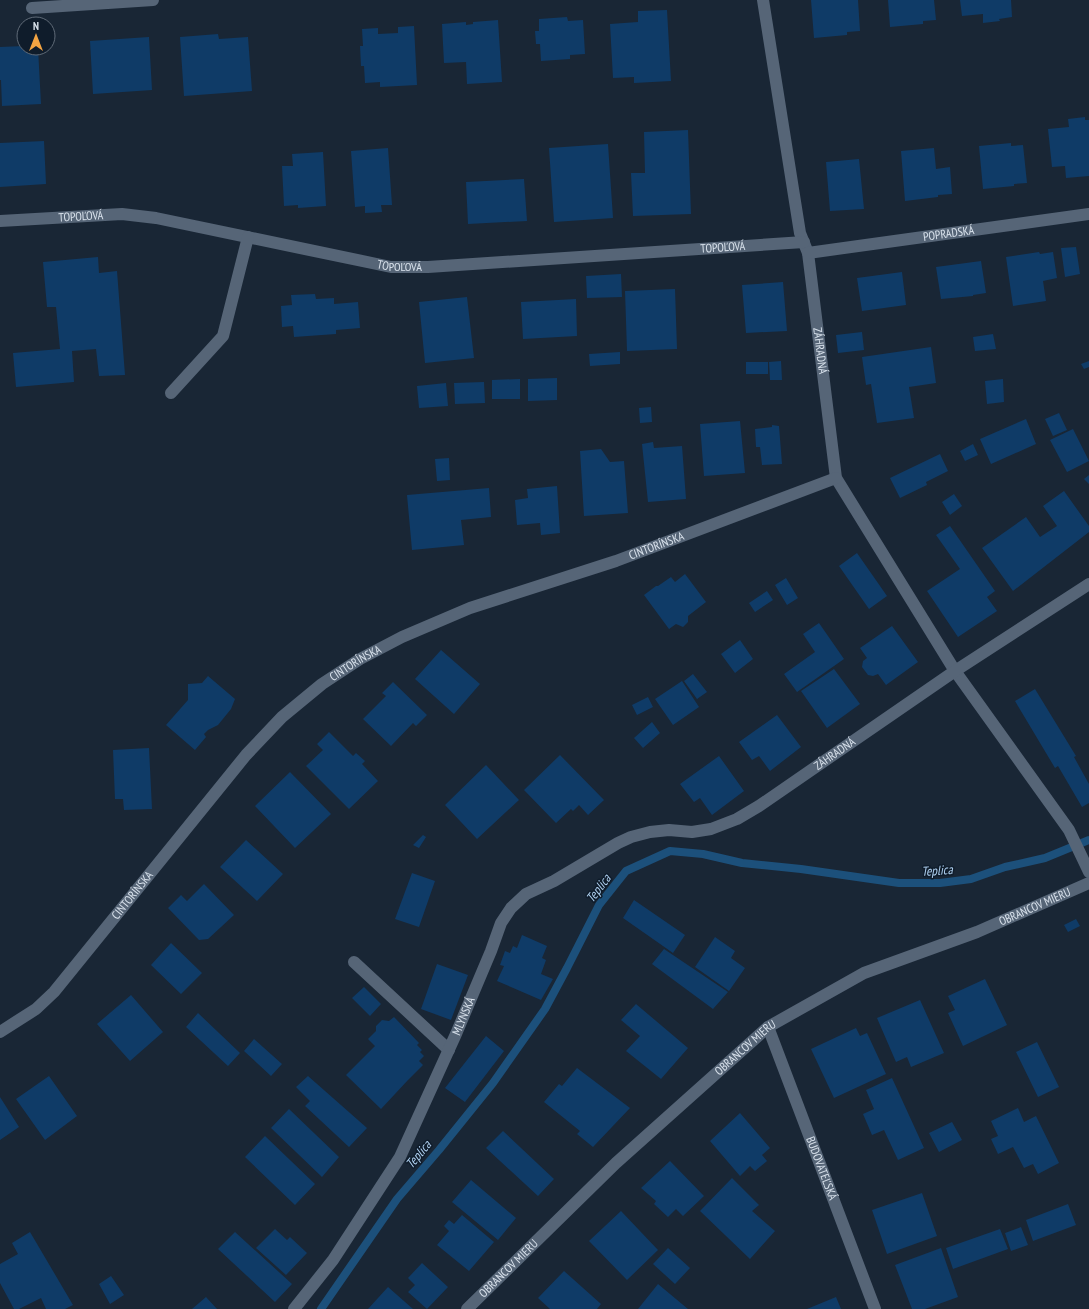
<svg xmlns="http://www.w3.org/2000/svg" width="1089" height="1309" viewBox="0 0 1089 1309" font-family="'PT Sans Narrow',sans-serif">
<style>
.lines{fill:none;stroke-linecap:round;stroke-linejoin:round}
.stream{stroke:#1c507b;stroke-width:8}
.building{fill:#0f3b67}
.minor{stroke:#566577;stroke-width:12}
.labels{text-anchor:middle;stroke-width:3;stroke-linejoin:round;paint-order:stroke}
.street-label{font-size:12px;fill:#d9e2ec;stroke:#0f1c2b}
.water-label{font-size:13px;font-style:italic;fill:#b0d1f1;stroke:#0f1c2b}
</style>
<rect width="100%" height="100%" fill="#192635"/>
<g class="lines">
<path class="stream" d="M321,1309L397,1199L439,1150L493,1083L545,1009L567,968L599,905L626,871L670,851L703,854L742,863L801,869L899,883H940L971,879L1005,867L1045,858L1089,840"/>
</g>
<path class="building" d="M811,0H858L860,31L847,32V35L814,38Z
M888,0H934L936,20L923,21V24L890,27Z
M960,0H1011L1012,17L999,19L1000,21L983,23V14L962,16Z
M667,10L671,81L634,83V77L613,78L610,24L638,22V11Z
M567,17L568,21L583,20L585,54L570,55V59L541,61L540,44H536L535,31H539V19Z
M498,20L502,82L467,84L466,62L444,63L442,24L466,22V25L473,24V22Z
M414,26L417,85L380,87V82L365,83L364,66H361L360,46H363L362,29L378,28V34L398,33V27Z
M218,34L219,39L248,37L252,91L184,96L180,37Z
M149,37L152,90L93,94L90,41Z
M24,46V48H38L41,104L2,106L1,80H0V47Z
M1085,117V120H1089V176L1066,178L1065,166L1052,167L1048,129L1069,127L1068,119Z
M688,130L691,214L633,216L631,173H645L644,132Z
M44,141L46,184L0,187V143Z
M1011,143V146L1023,145L1027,183L1014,184V186L983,189L979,146Z
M608,144L613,218L554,222L549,148Z
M388,148L392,205H381L382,212L365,213V206L355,207L351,151Z
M934,148L936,169L950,167L952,194L938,195V197L905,201L901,151Z
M323,152L326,206L298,208V205L284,206L282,166H293L292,154Z
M859,159L864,209L830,211L826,162Z
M524,179L527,221L468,224L466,182Z
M1076,247L1080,274L1065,277L1061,248Z
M1039,252L1040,254L1053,252L1057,278L1043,281L1046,301L1013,306L1006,257Z
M98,257L99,273L117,271L125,375L99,376L96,349L72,351L74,382L16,387L13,353L60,349L56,307H47L43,262Z
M981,261L986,293L973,295V296L941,299L936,267Z
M902,272L906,305L862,311L857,278Z
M621,274L622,297L587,298L586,276Z
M783,282L787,331L746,333L742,285Z
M675,289L677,349L627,351L625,291Z
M315,294L316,299L334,298V304L358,302L360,328L336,330V334L294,337L293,326L282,327L281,306L292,305L291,295Z
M467,297L474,358L425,363L419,302Z
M576,299L577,336L523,339L521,302Z
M862,332L864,350L838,353L836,335Z
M993,334L996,349L975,351L973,337Z
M931,347L936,383L909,387L914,418L877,423L871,384L866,385L862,357Z
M620,352V364L590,366L589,354Z
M781,361L782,380H770L769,362Z
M1089,361V367L1084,369L1081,364Z
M746,362H768V374H746Z
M557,378V400L528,401V379Z
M520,379V399H492V380Z
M1003,379L1004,402L987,404L985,381Z
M484,382L485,403L455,404L454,383Z
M446,383L448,406L419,408L417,386Z
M651,407L652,422L640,423L639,408Z
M1059,413L1067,430L1053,436L1045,419Z
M1026,419L1036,444L991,464L980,439Z
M740,421L745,473L704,476L700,424Z
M772,425L779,426L782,464L762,465L760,447H756L755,429L772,427Z
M1073,429L1089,461L1067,472L1050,440Z
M653,442L654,448L682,446L686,499L648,502L642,444Z
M973,444L978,455L965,461L960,451Z
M601,449L610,462L624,461L628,513L584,516L580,451Z
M940,454L948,471L926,482L927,485L900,498L890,478Z
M449,458L450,480L437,481L435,459Z
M1089,475V484L1084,479Z
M557,486L560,533L541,535L540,523L517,525L515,500L528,498L527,489Z
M489,488L491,517L461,520L464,545L412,550L407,495Z
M1064,491L1089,526V532L1013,591L982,548L1026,517L1040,537L1057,526L1043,506Z
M954,494L962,506L950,515L942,502Z
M950,526L995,591L987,597L997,611L958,637L927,591L960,569L936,535Z
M857,553L887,596L869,609L839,566Z
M685,574L706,602L688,616V622L683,627L676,624L669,629L644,595L656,586H658L671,577L675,582Z
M786,578L798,598L787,605L775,585Z
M767,591L773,600L755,612L749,603Z
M819,623L844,659L797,692L784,674L815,652L803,634Z
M892,626L918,662L886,685L878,674L873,676L868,675L862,667L863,661L867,658L860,648Z
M740,640L753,659L735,673L721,654Z
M441,650L480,684L454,714L415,679Z
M834,669L860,704L827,728L801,691Z
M693,674L707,692L697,699L684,681Z
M208,676L235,699L231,709L218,725L208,730L204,734L206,737L195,750L166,725L188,700V684L202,683Z
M682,681L699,707L673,725L655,699Z
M393,682L427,715L416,726L413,723L391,746L363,719L386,696L382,693Z
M1035,689L1076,756L1074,757L1089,784V803L1082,807L1058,766L1055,768L1015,701Z
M648,697L653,707L637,715L632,705Z
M777,715L801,747L770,771L759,756L752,760L739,742Z
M652,722L660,733L643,748L634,738Z
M329,732L353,756L356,753L365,761L362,764L378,781L349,809L306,766L323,750L317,744Z
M149,748L152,809L124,810L123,799H115L113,750Z
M560,755L604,800L588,815L579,805L573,811L571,809L556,823L524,790Z
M719,756L744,791L712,815L700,798L694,802L680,784Z
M486,765L519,800L477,839L445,805Z
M290,772L331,814L295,848L255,806Z
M423,835L426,837L419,848L413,845Z
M246,840L283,874L257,901L220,867Z
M412,873L435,881L419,927L395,919Z
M204,884L234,915L208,939L199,940L168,908L181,895L187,901Z
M634,900L685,935L673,953L623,918Z
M1076,919L1080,926L1068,932L1064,925Z
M522,935L547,946L542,958L546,960L541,974L553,979L541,1000L497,981L504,966L500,965L505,951L510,953L513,946L517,948Z
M715,937L735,951L731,958L745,968L729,991L695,967Z
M171,943L202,973L181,994L151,965Z
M664,949L728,992L713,1009L652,964Z
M437,964L468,975L451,1020L421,1009Z
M985,979L1007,1025L963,1046L948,1013L955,1010L948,996Z
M364,987L381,1004L370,1016L352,998Z
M131,995L163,1032L130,1061L97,1024Z
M920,1000L944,1053L911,1067L907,1057L896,1062L877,1018Z
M636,1004L688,1048L661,1079L626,1051L640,1036L621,1020Z
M198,1013L240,1053L228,1066L186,1027Z
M394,1017L419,1043L417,1045L422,1050L420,1052L424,1056L419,1061L423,1065L408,1080L381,1109L346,1075L375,1046L368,1039L376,1031V1026L382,1020L389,1021Z
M856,1028L860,1036L867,1033L886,1074L834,1098L811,1049Z
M486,1036L504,1051L465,1102L445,1088Z
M254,1039L282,1064L271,1076L244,1051Z
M1037,1042L1059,1087L1038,1097L1016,1052Z
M577,1068L630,1108L593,1147L577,1134L580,1131L544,1102L559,1084L562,1086Z
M49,1076L77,1116L45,1140L16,1099Z
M308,1076L367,1128L349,1147L305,1106L310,1101L296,1087Z
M892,1078L924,1148L898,1160L884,1130L872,1135L863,1114L874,1109L866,1090Z
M0,1097L19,1127L0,1140Z
M1018,1108L1024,1122L1036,1116L1059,1163L1038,1174L1033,1164L1024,1168L1013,1147L998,1154L991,1139L998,1136L991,1121Z
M289,1109L339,1157L322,1177L271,1128Z
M740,1113L770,1148L762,1155L767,1161L755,1171L750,1166L740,1176L710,1141Z
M952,1122L962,1140L939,1152L929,1133Z
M503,1131L554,1179L538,1196L486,1148Z
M265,1136L315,1184L295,1205L245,1157Z
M670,1161L704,1196L683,1216L676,1209L668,1217L654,1204L656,1201L641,1188Z
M732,1178L759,1205L752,1211L775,1231L750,1259L700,1211Z
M471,1180L516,1218L498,1240L452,1202Z
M922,1193L937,1236L887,1254L872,1210Z
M1068,1204L1076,1225L1033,1241L1026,1220Z
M621,1211L658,1250L627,1280L589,1241Z
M462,1215L494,1242L469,1271L437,1245L449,1231L444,1226L449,1220L454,1224Z
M1021,1227L1028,1245L1011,1251L1005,1233Z
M275,1229L287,1240L290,1237L307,1253L286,1275L256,1248Z
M1000,1229L1008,1249L953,1269L946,1248Z
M30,1232L73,1305L65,1309H46L41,1298L19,1309H14L0,1283V1264L18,1254L12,1243Z
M235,1232L292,1284L275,1302L218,1249Z
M668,1248L690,1268L675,1284L653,1264Z
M941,1248L958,1297L925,1309H912L895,1265Z
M422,1263L448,1287L427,1309L408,1292L415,1285L408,1278Z
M564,1271L601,1304L597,1309H550L538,1298Z
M111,1276L124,1295L110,1304L99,1284Z
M658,1284L688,1309H638Z
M388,1287L413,1309H368Z
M206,1297L217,1309H192Z
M836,1297L841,1309H807Z"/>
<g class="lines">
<g class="minor">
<path id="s1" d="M763,0L800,233L808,253L836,478L955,671L1069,830L1089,872"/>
<path d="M32,8L153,0"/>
<path id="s2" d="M0,221L122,214L156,218L391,267H428L804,242"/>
<path id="s3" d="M808,253L1089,214"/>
<path d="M171,393L223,336L248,237"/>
<path d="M354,962L449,1050"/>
<path id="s4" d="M768,1027L875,1309"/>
<path id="s5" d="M0,1032L36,1009L54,992L246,755L282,717L322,684L360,659L402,637L470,608L616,561L836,478"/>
<path id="s6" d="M294,1309L333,1260L400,1157L456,1034L491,951L501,923L511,908L526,894L554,881L618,843L631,837L650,832L669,830L692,832L711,829L737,819L759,806L955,671L1089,584"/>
<path id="s7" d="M467,1309L616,1163L768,1027L864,973L977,932L1089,883"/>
</g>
</g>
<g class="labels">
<g class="street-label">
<text dy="4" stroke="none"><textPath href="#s2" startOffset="81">TOPOĽOVÁ</textPath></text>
<text dy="4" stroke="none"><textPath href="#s3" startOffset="142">POPRADSKÁ</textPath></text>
<text dy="4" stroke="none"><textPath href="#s2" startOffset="729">TOPOĽOVÁ</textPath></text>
<text dy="4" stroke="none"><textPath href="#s2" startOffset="405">TOPOĽOVÁ</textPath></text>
<text dy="4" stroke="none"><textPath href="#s1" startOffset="356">ZÁHRADNÁ</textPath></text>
<text dy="4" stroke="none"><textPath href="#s5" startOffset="840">CINTORÍNSKA</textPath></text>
<text dy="4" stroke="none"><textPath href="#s5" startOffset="516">CINTORÍNSKA</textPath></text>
<text dy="4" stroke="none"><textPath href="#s6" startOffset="825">ZÁHRADNÁ</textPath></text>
<text dy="4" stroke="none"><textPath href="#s5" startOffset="192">CINTORÍNSKA</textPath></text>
<text dy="4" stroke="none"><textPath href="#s7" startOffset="706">OBRANCOV MIERU</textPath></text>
<text dy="4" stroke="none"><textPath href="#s6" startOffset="340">MLYNSKÁ</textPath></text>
<text dy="4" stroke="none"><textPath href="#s7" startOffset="382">OBRANCOV MIERU</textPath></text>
<text dy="4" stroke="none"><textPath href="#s4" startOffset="151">BUDOVATEĽSKÁ</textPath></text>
<text dy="4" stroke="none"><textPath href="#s7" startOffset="58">OBRANCOV MIERU</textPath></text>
</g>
<g class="water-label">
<text transform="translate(937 870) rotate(-4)" y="5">Teplica</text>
<text transform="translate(598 888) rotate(-53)" y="5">Teplica</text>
<text transform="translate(418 1154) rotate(-50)" y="5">Teplica</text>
</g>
</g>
<g transform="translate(36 36)"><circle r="19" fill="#0f1c2b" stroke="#606b78"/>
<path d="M0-3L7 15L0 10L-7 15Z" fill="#f3a443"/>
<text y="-6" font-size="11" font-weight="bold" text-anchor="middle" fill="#d9e2ec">N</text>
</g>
</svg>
